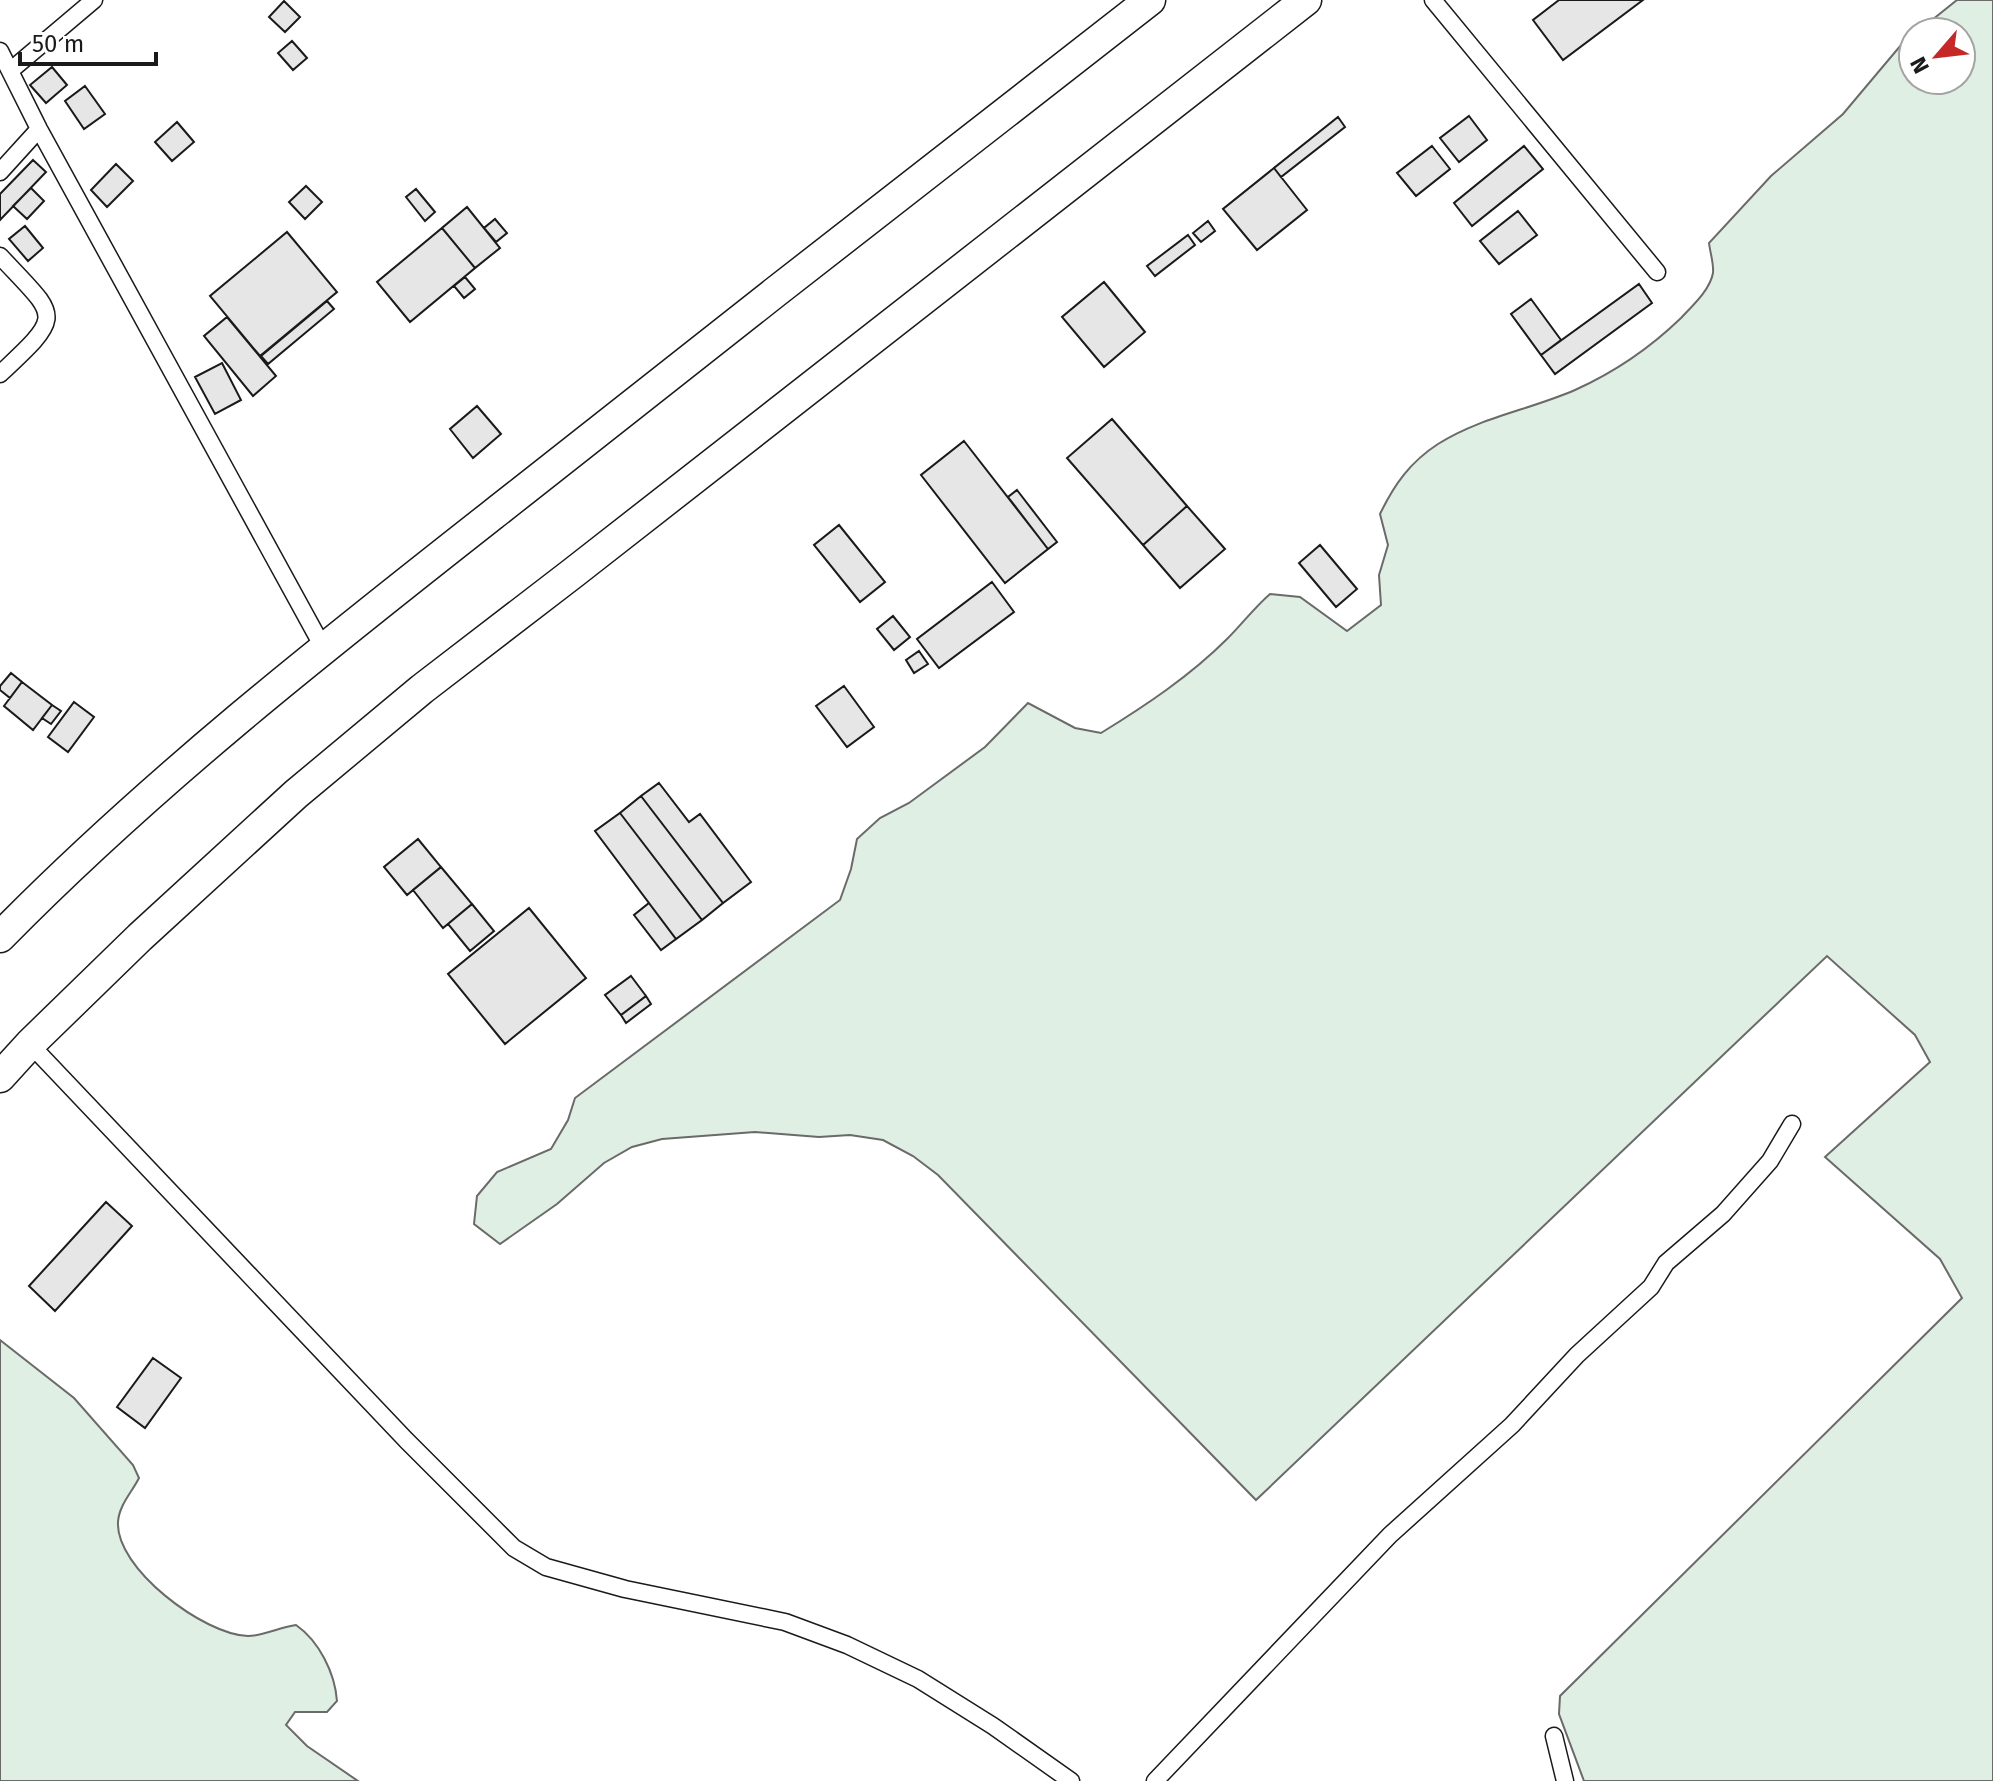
<svg xmlns="http://www.w3.org/2000/svg" width="1993" height="1781" viewBox="0 0 1993 1781" font-family="'Fira Sans',sans-serif">
<style>
.green{fill:#e0efe3;stroke:#6a6a6a;stroke-width:2}
.building{fill:#e6e6e6;stroke:#1a1a1a;stroke-width:2}
.lines{fill:none;stroke-linecap:round;stroke-linejoin:round}
.street-casing{stroke:#1a1a1a;stroke-width:19}
.highway-casing{stroke:#1a1a1a;stroke-width:33}
.street{stroke:#fff;stroke-width:16}
.highway{stroke:#fff;stroke-width:30}
</style>
<rect width="100%" height="100%" fill="#fff"/>
<path class="green" d="M1957,0H1993V1781H1584L1559,1714L1560,1696L1962,1298L1940,1259L1825,1157L1930,1062L1915,1035L1827,956L1256,1500L938,1175L913,1156L883,1140L850,1135L819,1137L755,1132L662,1139L632,1147L604,1163L557,1204L500,1244L474,1224L477,1196L497,1172L551,1149L568,1120L575,1098L840,900L851,869L857,839L880,818L909,803L985,747L1028,703L1075,728L1101,733C1145,706 1190,676 1227,639C1242,624 1254,608 1270,594L1300,597L1347,631L1381,605L1379,575L1388,545L1380,514C1394,485 1410,462 1438,444C1481,417 1529,410 1575,390C1615,372 1650,348 1681,318C1692,306 1710,290 1713,273C1714,264 1710,252 1709,243L1771,176L1843,114L1901,45L1913,35V80H1961V32H1917Z
M0,1340L74,1398L133,1465L139,1478C132,1492 119,1505 118,1522C115,1568 204,1635 248,1636C264,1636 280,1627 296,1625C319,1641 335,1673 337,1701L327,1712H295L286,1725L307,1746L358,1781H0Z"/>
<path class="building" d="M1559,0H1643L1563,60L1533,20Z
M284,1L300,17L285,32L269,17Z
M292,41L307,58L293,70L278,53Z
M52,67L67,85L46,103L30,85Z
M85,86L105,114L84,129L65,101Z
M1469,116L1487,140L1459,162L1440,138Z
M1338,117L1345,127L1281,177L1274,168Z
M177,122L194,142L172,161L155,142Z
M1432,146L1450,169L1416,196L1397,173Z
M1524,146L1543,169L1472,226L1454,203Z
M33,160L46,172L0,220V194Z
M116,164L133,181L107,207L91,190Z
M1274,168L1307,210L1257,250L1223,209Z
M306,186L322,202L305,219L289,202Z
M31,188L44,201L27,219L13,206Z
M416,189L435,212L425,221L406,197Z
M467,207L500,248L475,268L442,228Z
M1518,211L1537,235L1499,264L1480,241Z
M495,219L507,233L496,242L484,228Z
M1208,221L1215,231L1201,242L1193,233Z
M25,226L43,248L28,261L9,239Z
M442,228L475,268L410,322L377,282Z
M287,232L337,292L260,356L210,296Z
M1188,235L1195,245L1155,276L1147,266Z
M465,277L475,289L464,298L454,286Z
M1104,282L1145,332L1104,367L1062,317Z
M1639,284L1652,303L1555,374L1541,355Z
M1531,299L1561,340L1541,355L1511,314Z
M327,301L334,309L268,364L261,356Z
M227,317L276,376L253,396L204,336Z
M222,363L241,400L215,414L195,377Z
M477,406L501,434L473,458L450,429Z
M1112,419L1187,506L1143,545L1067,458Z
M964,441L1048,549L1005,583L921,475Z
M1017,490L1057,542L1048,549L1008,497Z
M1187,506L1225,549L1180,588L1143,545Z
M839,525L885,582L860,602L814,545Z
M1320,545L1357,589L1336,607L1299,563Z
M992,582L1014,612L939,668L917,639Z
M893,616L910,637L894,650L877,629Z
M919,651L928,664L914,673L906,660Z
M11,673L22,682L10,698L0,690V686Z
M22,682L52,705L33,730L4,706Z
M844,686L874,727L847,747L816,706Z
M74,702L94,717L68,752L48,737Z
M52,705L61,711L51,724L42,718Z
M659,783L689,822L700,814L751,882L723,903L641,796Z
M641,796L723,903L702,920L620,813Z
M620,813L702,920L676,939L595,831Z
M418,839L441,867L407,895L384,867Z
M441,867L472,904L443,928L413,890Z
M649,903L676,939L661,950L634,915Z
M472,904L494,931L470,951L448,924Z
M529,908L586,978L505,1044L448,974Z
M631,976L646,996L621,1015L605,995Z
M646,996L651,1004L626,1023L621,1015Z
M106,1202L132,1226L55,1311L29,1286Z
M153,1358L181,1378L145,1428L117,1407Z"/>
<g class="lines">
<g class="street-casing">
<path id="street" d="M1433,0L1657,272
M0,51L39,129L324,649
M10,71L94,0
M0,172L39,129
M0,256C59,319 65,313 0,374
M30,1044L406,1440L514,1548L546,1567L625,1589L785,1622L847,1645L918,1679L993,1726L1071,1781
M1554,1736L1565,1781
M1155,1781L1390,1535L1512,1425L1577,1355L1651,1287L1666,1263L1723,1214L1770,1161L1792,1124"/>
</g>
<g class="highway-casing">
<path id="highway" d="M0,937C164,770 350,627 533,483C738,321 943,160 1150,0
M0,1077L30,1044L140,937L296,794L422,689L573,573L1306,0"/>
</g>
<use href="#street" class="street"/>
<use href="#highway" class="highway"/>
</g>
<g transform="translate(1937 56) rotate(242)"><circle r="38" fill="#ffffff" stroke="#a3a3a3" stroke-width="2"/>
<path d="M0-6L14 30L0 20L-14 30Z" fill="#c62828"/>
<text y="-12" font-size="22" font-weight="bold" text-anchor="middle" fill="#1a1a1a">N</text>
</g>
<path d="M20 52v12h136v-12" fill="none" stroke="#1a1a1a" stroke-width="4"/>
<text x="32" y="52" font-size="24" fill="#1a1a1a" stroke="#ffffff" stroke-width="6" paint-order="stroke">50 m</text>
</svg>
